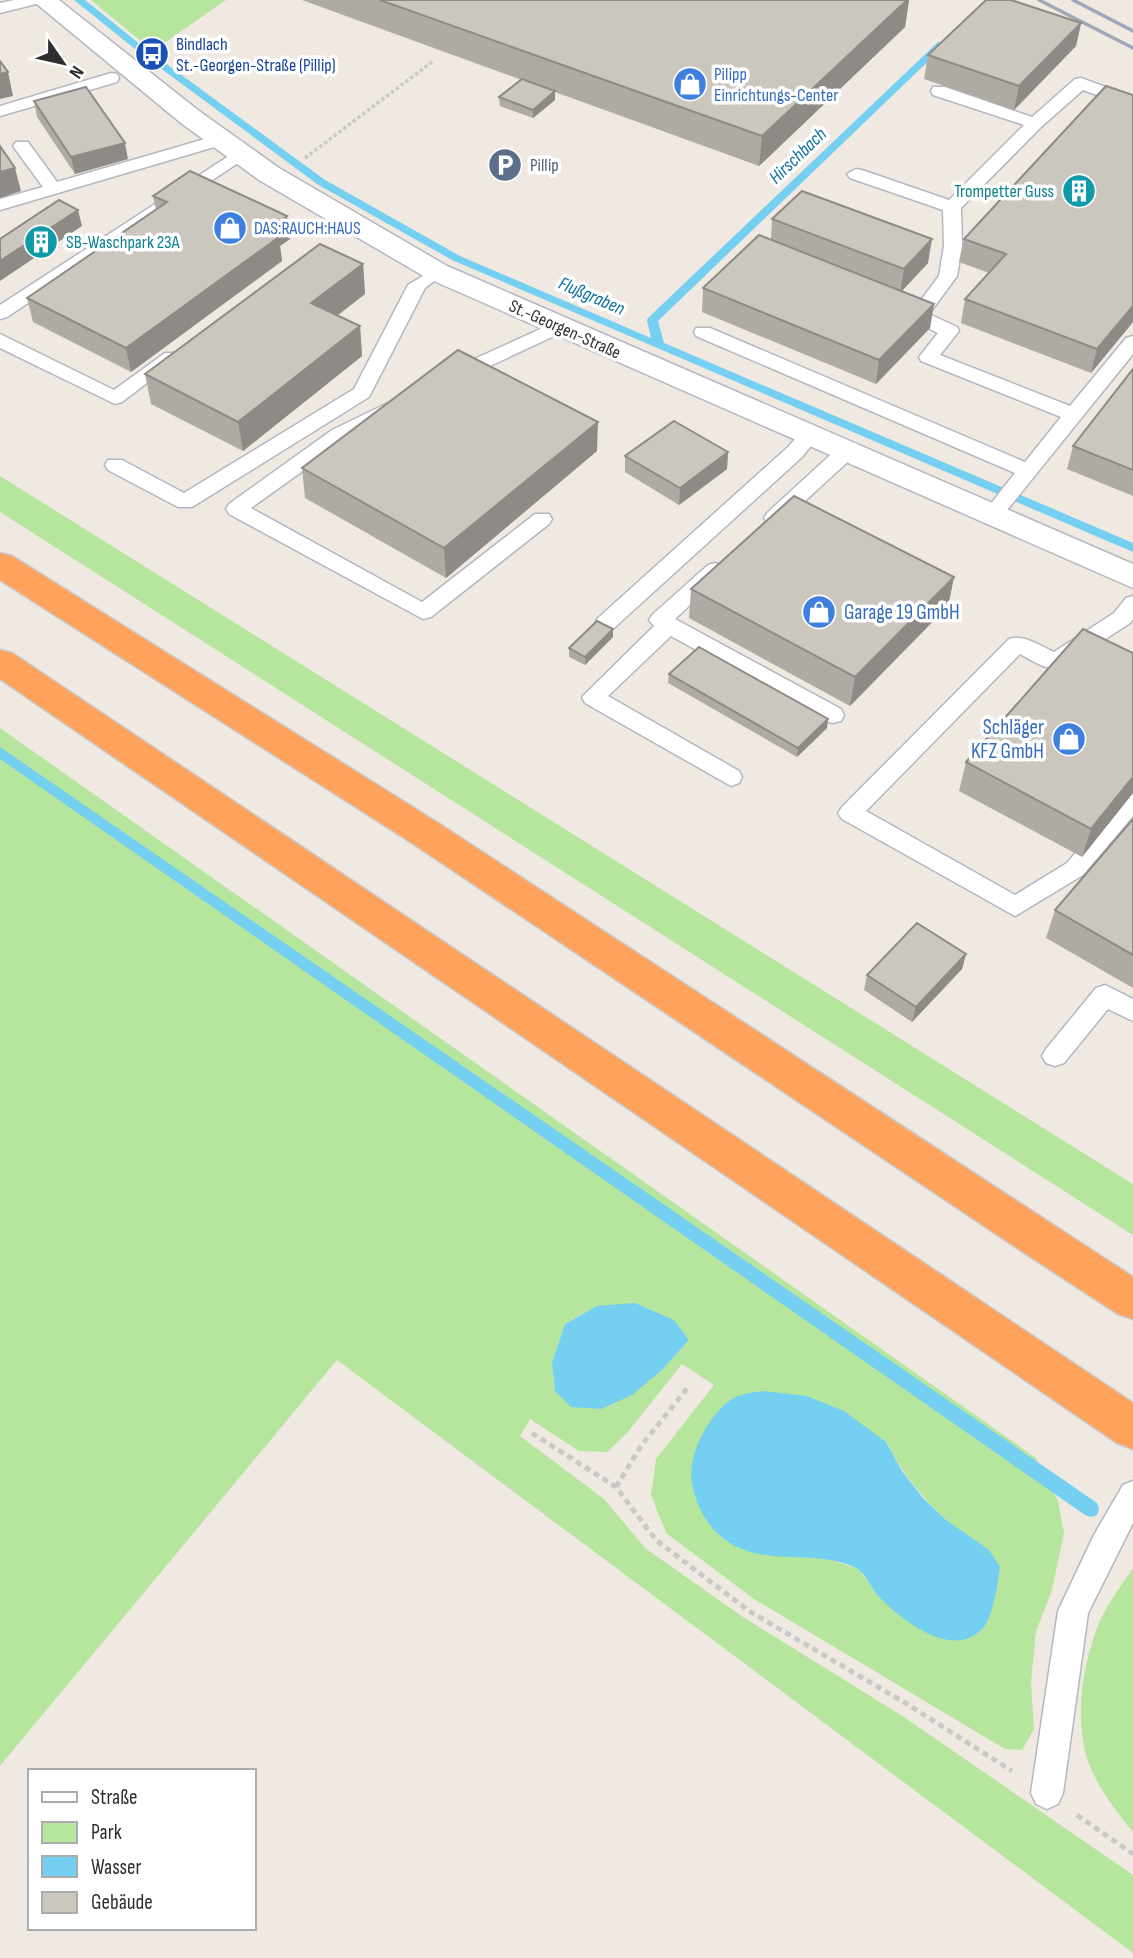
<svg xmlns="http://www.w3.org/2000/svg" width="1133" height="1958" viewBox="0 0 1133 1958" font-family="'Sofia Sans Condensed',sans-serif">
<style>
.green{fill:#b6e59e;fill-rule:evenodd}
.water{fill:#75cff0}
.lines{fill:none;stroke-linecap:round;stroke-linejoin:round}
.stream{fill:#75cff0;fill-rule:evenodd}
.lane-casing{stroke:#b4b7c1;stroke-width:3}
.secondary-casing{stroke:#b4b7c1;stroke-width:3}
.highway-casing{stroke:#c9c9c9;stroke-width:3}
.path-far1{stroke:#c9c9c9;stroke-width:3.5;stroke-dasharray:3.5 2.5;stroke-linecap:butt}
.path{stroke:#c9c9c9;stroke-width:5;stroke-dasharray:6 4.5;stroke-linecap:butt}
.lane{fill:#fff;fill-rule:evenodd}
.secondary{fill:#fff;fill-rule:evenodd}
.highway{fill:#ffa35c;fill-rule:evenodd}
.rail{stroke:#a3a6b8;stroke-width:3.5}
.wall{fill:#afaba4}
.shaded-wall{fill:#8e8b86}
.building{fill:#cbc7bf;stroke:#8e8b86;stroke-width:2}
.labels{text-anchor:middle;stroke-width:7;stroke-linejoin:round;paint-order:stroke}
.far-transit-label{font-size:18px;fill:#164399;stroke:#fff;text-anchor:start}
.far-shop-label{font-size:18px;fill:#366cbe;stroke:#fff;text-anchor:start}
.far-service-label{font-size:18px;fill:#4e5e75;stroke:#fff;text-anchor:start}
.far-culture-label{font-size:18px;fill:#0d838f;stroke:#fff;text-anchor:end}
.far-street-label{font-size:18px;fill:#2e2e2e;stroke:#fff}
.far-water-label{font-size:19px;font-style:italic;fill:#0d6fa3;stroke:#fff}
.shop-label{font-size:21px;fill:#366cbe;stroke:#fff;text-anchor:start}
</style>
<rect width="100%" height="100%" fill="#efe9e1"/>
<path class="green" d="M91,0H226L153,51Z
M0,476L1133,1184V1235L0,512Z
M0,728L1036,1458L1058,1501L1064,1533L1052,1590L1036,1631L1031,1683L1034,1729L1022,1750L1005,1749L754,1599L666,1533L651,1495L656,1459L714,1385L682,1364L627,1433L607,1452L579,1451L530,1419L520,1436L604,1499L645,1548L743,1617L904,1717L1133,1875V1953L337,1360L0,1766ZM597,1306L689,1339V1340L663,1369L555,1391L552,1362L565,1324ZM886,1442C902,1473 921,1496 946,1520L877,1594L859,1569L822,1557Z
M1133,1568V1832C1115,1810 1094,1783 1086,1755C1075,1712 1083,1663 1099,1623C1107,1604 1122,1585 1133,1568Z"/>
<path class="water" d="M635,1303L674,1320L689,1340L663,1369L632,1395L601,1409L571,1407L555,1391L552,1362L565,1324L597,1306Z
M764,1391L807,1396L844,1411L886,1442L902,1471L923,1498L946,1520L989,1550L1000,1567C998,1582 993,1617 983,1628C953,1661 903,1621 879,1597C871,1589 866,1573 856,1568C811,1546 756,1572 716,1532C700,1516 688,1486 692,1464C696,1440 716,1405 738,1396C746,1393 756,1392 764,1391Z"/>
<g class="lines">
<path class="stream" d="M74,0H85L146,49L325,180L460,256L651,338L647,320L648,318L938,42H944V46L658,321L664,343L1133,543V552L452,260L317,184L140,53Z
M0,747L1097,1503L1099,1509L1097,1515L1091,1517L1085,1515L0,759Z"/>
<g class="lane-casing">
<path id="lane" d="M14,0H42L40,3L0,13V3Z
M111,73L117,74L119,78L117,82L0,116V106Z
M1081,78L1133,97V108L1083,90L1041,127L961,208L962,246L957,276L929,314L957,327L959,331L940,355L1070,406L1126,338L1133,336V354L999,520H985L982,515L1015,473L696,336L694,332L696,328H710L1025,462L1061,417L921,361L919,357L938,333L911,320L909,316L939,276L944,246L943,210L850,178L847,174L856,169L862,170L949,200L1024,125L933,95L931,91L933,87H945L1032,117L1075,79Z
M222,134L231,139L228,143L0,210V199L43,187L13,146L16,142H28L57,182Z
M241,148L250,153L247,157L7,317L0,319V305Z
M437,267L446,272L425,288L369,397L192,507H178L108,470L105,465L108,460H122L184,493L354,389L408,285Z
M560,320L567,322L569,326L567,330L460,380H446L443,376L446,372Z
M0,334L114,390L165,353H179L181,357L122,402L115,404L0,348Z
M392,401L399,403L402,407L399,411L346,440L251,508L422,602L535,514H549L552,519L549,524L431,617L423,619L229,514L226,509L229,504L332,430Z
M809,430L816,431L819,436L802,457L614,628L606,631L598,628L595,623L598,618L788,447L802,431Z
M846,446L853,447L856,452L853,457L781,523H767L764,518L767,513L839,447Z
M715,563L722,565L725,570L722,575L675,619L841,709L844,715L841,721L833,723L825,721L671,636L608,696L739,771L742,777L739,783L731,786L585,703L582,697L654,626L649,620L652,615L708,565Z
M1133,596V619L1130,623L1063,667C1048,672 1033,661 1020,654L866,811L1015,895L1067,863L1125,794L1133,791V816L1083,875L1015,916L842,819L838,813L842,807L1009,639C1024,634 1040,646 1054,652L1114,613L1126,598Z
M1105,985L1133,999V1021L1108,1009L1064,1063L1055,1066L1046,1063L1042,1056L1046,1049L1096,988Z
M1133,1481V1523L1088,1613L1063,1793L1058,1804L1047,1809L1036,1804L1031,1793L1058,1611L1094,1535L1123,1485Z"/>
</g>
<g class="secondary-casing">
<path id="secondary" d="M32,0H59L199,111L279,168L447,266L1133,564V588L427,278L259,180L181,123Z"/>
</g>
<g class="highway-casing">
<path id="highway" d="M0,553L12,556L438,823L1133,1277V1319L1118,1314L1029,1256L412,843L0,580Z
M0,650L12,653L1133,1403V1449L1117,1443L0,679Z"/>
</g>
<path class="path-far1" d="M305,158L432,62"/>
<path class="path" d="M532,1433L616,1487L656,1540L749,1611L907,1704L1012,1771
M616,1487L641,1446L689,1386
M1077,1815L1133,1854"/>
<use href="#lane" class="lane"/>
<use href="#secondary" class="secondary"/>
<use href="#highway" class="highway"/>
<path class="rail" d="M1039,0L1133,48
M1073,0L1133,31"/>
</g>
<path class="wall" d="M302,0H909L905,27L759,166L555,92V100L533,118L500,106L499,97L522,80Z
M1081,23L1076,46L1014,110L924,79L928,55Z
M1133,95V322L1091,373L961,323L965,299L989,273L959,262L964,239Z
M34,101L128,159L75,174L37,117Z
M153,196L287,216L290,239L280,246L282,261L131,372L33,322L27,298L156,210Z
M772,219L928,263L901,292L934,304L930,328L876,384L702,312L703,288L771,240Z
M363,264L365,294L337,316L360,326L362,356L243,451L151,404L145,374Z
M1133,370V496L1067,469L1073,446Z
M597,451L446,578L305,498L302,468Z
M728,452L727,469L679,505L625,472V456Z
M954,577L948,606L850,706L689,618L691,589Z
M613,637L585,665L569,657V648Z
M1133,653V793L1082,857L959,791L966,762Z
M669,674L827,728L797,757L668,683Z
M1133,819V988L1046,938L1055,910Z
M966,954L962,969L912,1022L864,990L867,975Z"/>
<path class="shaded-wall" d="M907,0H909L905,27L759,166L762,136Z
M1081,23L1076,46L1014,110L1019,86Z
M8,72L13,96L0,99V74Z
M555,91V100L533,118V110Z
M125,143L128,159L75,174L71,157Z
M15,168L21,191L0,198V172Z
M78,210L82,226L0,281V261Z
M287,216L290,239L280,246L282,261L131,372L126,348L266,231Z
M932,239L928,263L900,293L904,269Z
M363,264L365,294L314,333L311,303Z
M934,304L930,328L876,384L879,360Z
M1133,306V322L1091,373L1097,349Z
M360,326L362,356L243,451L238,422Z
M598,422L597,451L446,578L444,548Z
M728,452L727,469L679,505L680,488Z
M954,577L948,606L850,706L855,677Z
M613,629V637L585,665V657Z
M828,719L827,728L797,757L798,748Z
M1133,777V793L1082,857L1091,829Z
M966,954L962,969L912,1022L916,1007Z"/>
<path class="building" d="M380,0H907L762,136Z
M986,0H1011L1081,23L1019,86L928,55Z
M0,61L8,72L0,74Z
M522,79L555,91L533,110L499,97Z
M1106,86L1133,95V306L1097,349L965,299L1006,254L964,239Z
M86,87L125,143L71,157L34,101Z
M0,146L15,168L0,172Z
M190,171L287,216L266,231L279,237L126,348L27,298L167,202L153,196Z
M802,191L932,239L904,269L772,219Z
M59,200L78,210L0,261V239Z
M759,235L934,304L879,360L703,288Z
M320,244L363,264L311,303L360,326L238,422L145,374Z
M458,350L598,422L444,548L302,468Z
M1133,369V470L1073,446Z
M674,421L728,452L680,488L625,456Z
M794,496L954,577L855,677L691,589Z
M597,621L613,629L585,657L569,648Z
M1083,629L1133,653V777L1091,829L966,762Z
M699,647L828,719L798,748L669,674Z
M1133,819V955L1055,910Z
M917,923L966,954L916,1007L867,975Z"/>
<defs>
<g id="bus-disc" transform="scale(1.75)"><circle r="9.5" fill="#1a4fb4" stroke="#fff"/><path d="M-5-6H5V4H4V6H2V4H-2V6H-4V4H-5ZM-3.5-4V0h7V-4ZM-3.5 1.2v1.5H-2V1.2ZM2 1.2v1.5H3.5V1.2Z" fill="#fff"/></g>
<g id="shop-disc" transform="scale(1.75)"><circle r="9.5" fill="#3f7fe0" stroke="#fff"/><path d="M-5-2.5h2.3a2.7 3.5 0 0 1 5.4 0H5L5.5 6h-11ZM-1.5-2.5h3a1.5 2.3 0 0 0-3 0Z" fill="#fff"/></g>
<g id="parking-disc" transform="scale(1.75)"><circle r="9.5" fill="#5c6f8a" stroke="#fff"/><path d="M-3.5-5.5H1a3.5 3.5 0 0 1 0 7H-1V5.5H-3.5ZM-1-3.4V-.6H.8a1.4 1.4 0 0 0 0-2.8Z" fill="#fff"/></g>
<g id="building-disc" transform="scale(1.75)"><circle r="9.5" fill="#0f9aa8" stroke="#fff"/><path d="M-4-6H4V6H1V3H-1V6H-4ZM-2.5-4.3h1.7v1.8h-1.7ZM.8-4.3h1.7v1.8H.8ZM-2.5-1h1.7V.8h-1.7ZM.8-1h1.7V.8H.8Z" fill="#fff"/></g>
</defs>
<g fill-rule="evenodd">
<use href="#bus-disc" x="152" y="54"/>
<use href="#shop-disc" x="690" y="84"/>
<use href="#parking-disc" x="505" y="165"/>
<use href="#building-disc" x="1079" y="191"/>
<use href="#shop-disc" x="230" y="228"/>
<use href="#building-disc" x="41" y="242"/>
<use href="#shop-disc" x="819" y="612"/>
<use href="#shop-disc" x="1069" y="739"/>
</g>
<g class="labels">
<g class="far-transit-label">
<text x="176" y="50">Bindlach<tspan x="176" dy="21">St.-Georgen-Straße (Pillip)</tspan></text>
</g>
<g class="far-shop-label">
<text x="714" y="80">Pilipp<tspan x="714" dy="21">Einrichtungs-Center</tspan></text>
<text x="254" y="234">DAS:RAUCH:HAUS</text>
</g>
<g class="far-service-label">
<text x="530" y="171">Pillip</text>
</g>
<g class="far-culture-label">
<text x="1054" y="197">Trompetter Guss</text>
<text x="66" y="248" text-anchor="start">SB-Waschpark 23A</text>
</g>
<g class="far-street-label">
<text transform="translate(565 329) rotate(24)" y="6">St.-Georgen-Straße</text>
</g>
<g class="far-water-label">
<text transform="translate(797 155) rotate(-44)" y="7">Hirschbach</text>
<text transform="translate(592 295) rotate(23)" y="7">Flußgraben</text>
</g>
<g class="shop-label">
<text x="844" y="619">Garage 19 GmbH</text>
<text x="1044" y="734" text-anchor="end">Schläger<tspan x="1044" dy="24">KFZ GmbH</tspan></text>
</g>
</g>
<rect x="28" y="1769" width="228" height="161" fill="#ffffff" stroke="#ababab" stroke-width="2"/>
<rect x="42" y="1792" width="35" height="10" fill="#ffffff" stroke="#ababab" stroke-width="2"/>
<text x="91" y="1804" font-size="21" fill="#2e2e2e">Straße</text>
<rect x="42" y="1822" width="35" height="21" fill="#b6e59e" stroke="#ababab" stroke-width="2"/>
<text x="91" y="1839" font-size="21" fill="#2e2e2e">Park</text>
<rect x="42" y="1856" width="35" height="21" fill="#75cff0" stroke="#ababab" stroke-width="2"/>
<text x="91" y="1874" font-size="21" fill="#2e2e2e">Wasser</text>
<rect x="42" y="1892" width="35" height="21" fill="#cbc7bf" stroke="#ababab" stroke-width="2"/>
<text x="91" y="1909" font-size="21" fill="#2e2e2e">Gebäude</text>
<g transform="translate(63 63) rotate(124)" stroke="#ffffff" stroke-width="5" paint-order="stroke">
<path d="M0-5L12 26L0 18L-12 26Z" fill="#2e2e2e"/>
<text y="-10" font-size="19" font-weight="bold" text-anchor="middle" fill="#2e2e2e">N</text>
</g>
</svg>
